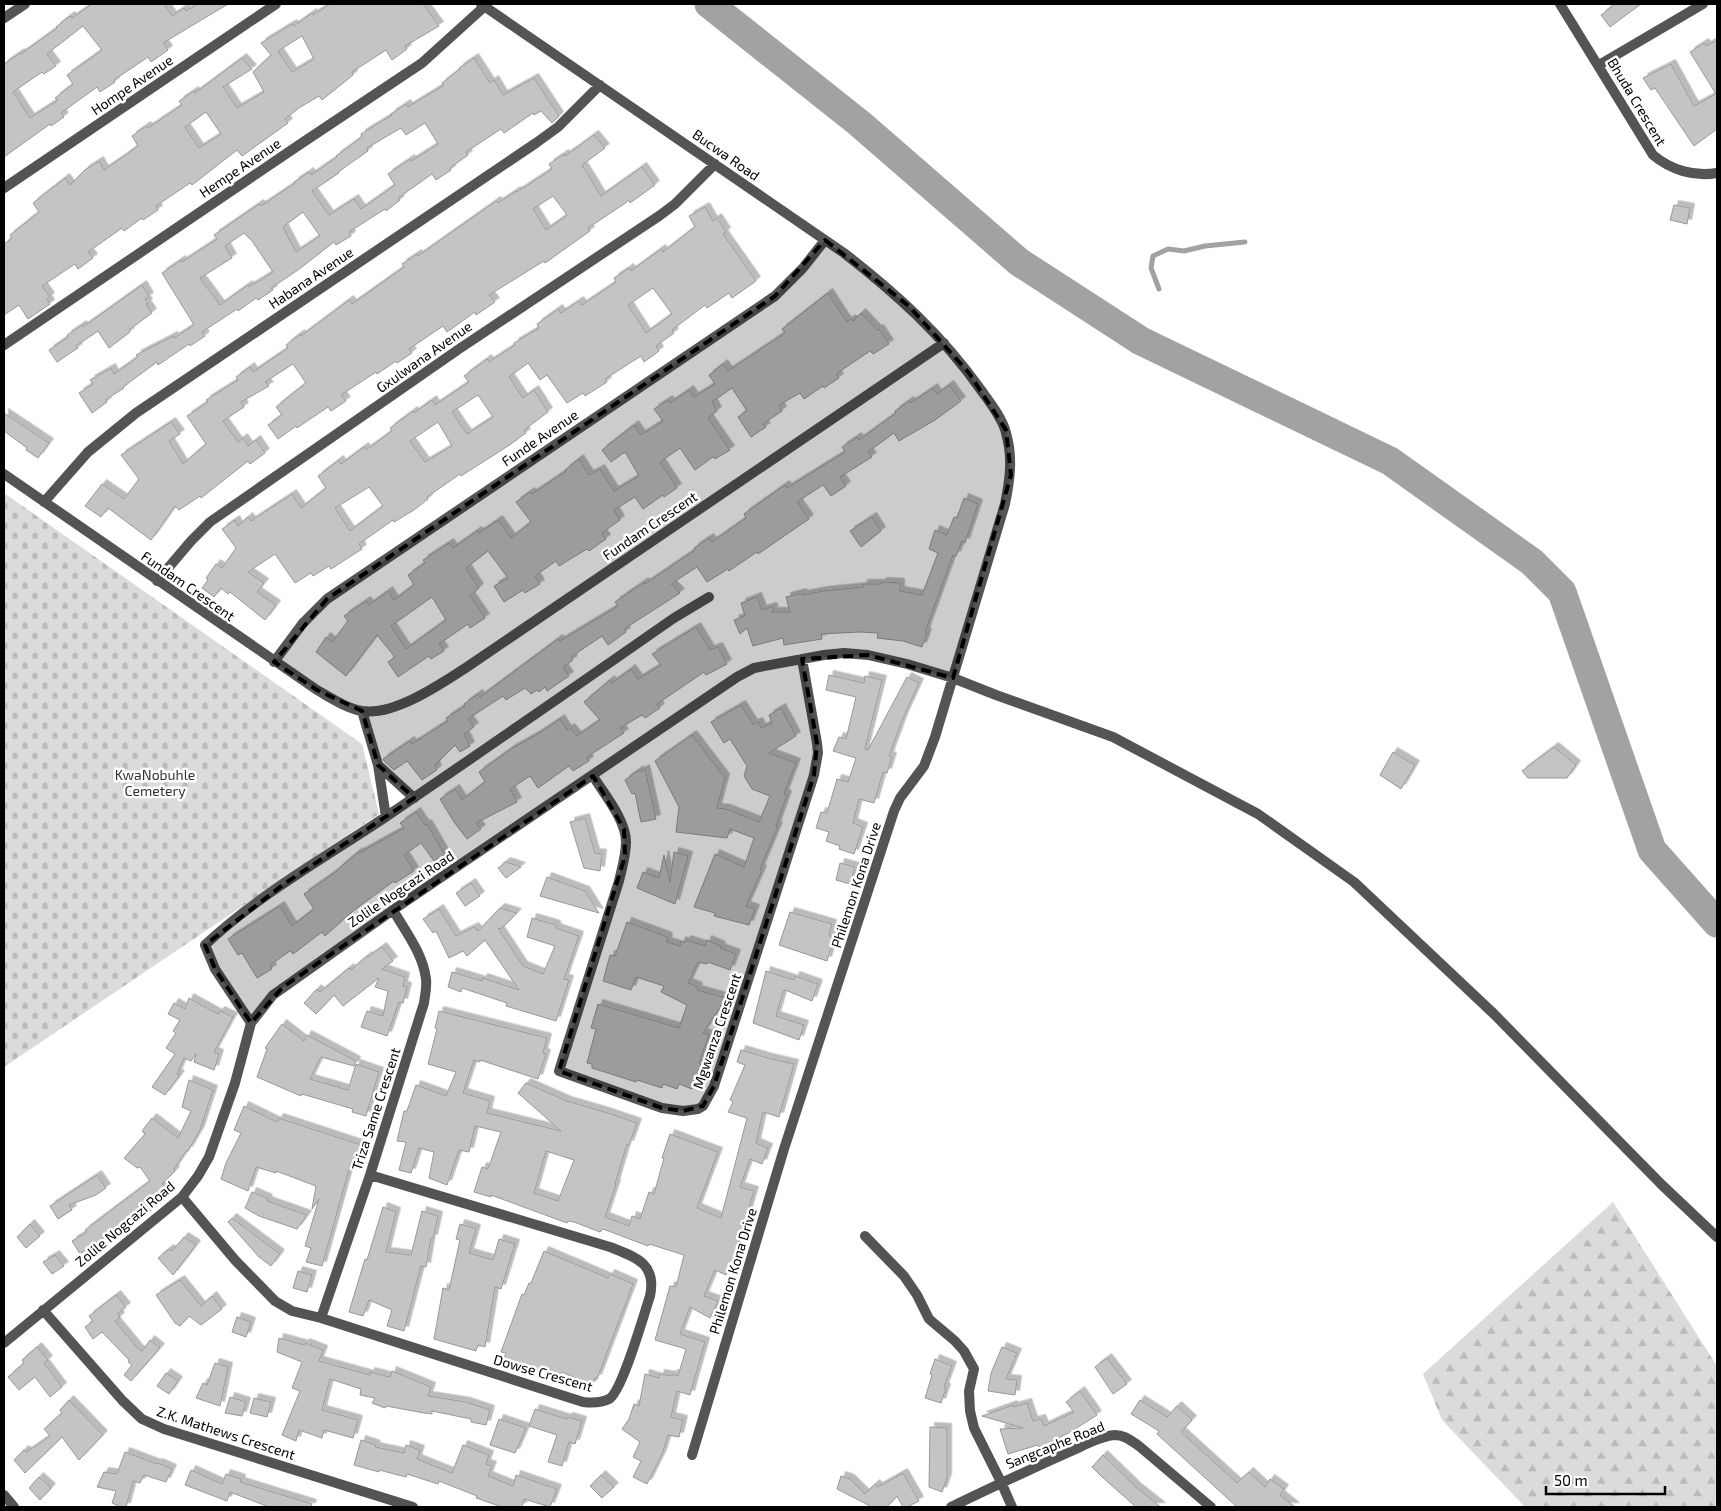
<svg xmlns="http://www.w3.org/2000/svg" width="1721" height="1511" viewBox="0 0 1721 1511" font-family="'Exo 2',sans-serif">
<style>
.forest{fill:url(#forest-firs)}
.cemetery{fill:url(#cemetery-stones)}
.lines{fill:none;stroke-linecap:round;stroke-linejoin:round}
.stream{stroke:#a2a2a2;stroke-width:5}
.river{stroke:#a2a2a2;stroke-width:29}
.building{fill:#c4c4c4;stroke:#989898;fill-rule:evenodd;filter:url(#shadow)}
.street{stroke:#545454;stroke-width:10}
.marked{fill:#000;fill-opacity:0.2;stroke:#000;stroke-width:4;stroke-dasharray:10 6;stroke-linejoin:round}
.labels{text-anchor:middle;stroke-width:5;stroke-linejoin:round;paint-order:stroke}
.street-label{font-size:14px;fill:#000;stroke:#fff}
.park-label{font-size:14px;fill:#323232;stroke:#fff}
</style>
<defs>
<pattern id="forest-firs" width="22" height="20" patternUnits="userSpaceOnUse" patternTransform="scale(1.25)"><rect width="22" height="20" fill="#dbdbdb"/><path d="M5 1l3.5 6h-7zM16 11l3.5 6h-7z" fill="#bababa"/></pattern>
<pattern id="cemetery-stones" width="16" height="16" patternUnits="userSpaceOnUse" patternTransform="scale(1.25)"><rect width="16" height="16" fill="#dbdbdb"/><path d="M2 7V4a2 2 0 0 1 4 0v3zM10 15v-3a2 2 0 0 1 4 0v3z" fill="#bababa"/></pattern>
<filter id="shadow"><feDropShadow dx="4.5" dy="-4.5" stdDeviation="0" flood-color="#0004"/></filter>
</defs>
<rect width="100%" height="100%" fill="#fff"/>
<path class="forest" d="M1613,1202L1717,1366L1716,1507H1525L1442,1420L1423,1374Z"/>
<path class="cemetery" d="M4,493L362,744L379,814L4,1067Z"/>
<g class="lines">
<path class="stream" d="M1159,289L1151,268L1153,256L1168,249L1184,251L1205,246L1245,242"/>
<path class="river" d="M709,4L859,123L1019,262L1141,341L1390,461L1532,562L1562,592L1652,850L1717,923"/>
</g>
<path class="building" d="M92,4H164L172,16L184,8L186,11L198,4H228L163,43L168,50L151,62L148,57L114,80L115,82L100,92L97,87L61,113L64,117L51,126L50,124L4,157V64L20,53L21,54L57,28L56,27L70,16L72,18ZM83,26L102,50L67,75L73,84L55,98L58,100L30,118L13,92L42,72L44,74L56,66L47,54Z
M330,4H423L439,26L405,46L407,49L392,60L386,50L352,72L353,75L322,100L319,96L299,108L285,119L288,123L242,156L237,150L192,185L190,183L156,206L158,210L143,220L142,218L124,231L122,228L88,252L93,258L78,269L75,264L42,286L50,297L47,299L50,304L28,319L19,305L4,315V244L12,238L10,235L39,212L33,203L65,178L70,185L85,170L99,161L104,170L123,157L138,146L132,136L146,126L148,128L182,105L179,101L194,91L195,93L242,58L252,69L223,87L237,108L264,92L253,72L271,55L261,43L292,24L294,26L312,13L313,15ZM302,36L314,59L292,72L278,51ZM206,112L221,134L199,148L185,127Z
M1615,4H1641L1610,27L1601,15Z
M1717,40V129L1694,146L1655,88L1651,90L1643,78L1671,64L1694,106L1716,94L1690,52L1704,43L1706,46Z
M474,58L490,83L494,80L503,95L534,78L559,116L552,123L541,111L534,115L533,113L504,133L501,129L466,152L468,155L450,168L451,170L436,180L432,174L398,198L400,200L386,211L385,209L349,232L351,236L336,245L334,242L298,270L271,288L273,290L258,300L256,298L238,311L237,309L202,332L205,336L190,346L189,344L158,365L157,362L123,387L124,388L105,400L107,402L92,413L79,393L93,384L90,380L111,368L114,374L138,357L136,355L173,336L174,338L194,325L162,273L181,260L182,262L217,239L214,235L259,204L261,206L295,183L294,182L309,172L311,175L337,157L336,156L362,137L361,134L392,115L391,114L406,104L408,107L444,85L442,83L460,69L459,68ZM425,123L438,144L411,161L410,159L388,174L395,185L361,209L354,199L329,215L312,191L339,173L338,172L368,151L367,148L401,128L406,135ZM303,212L320,236L296,252L283,227ZM244,233L252,241L273,272L249,287L248,285L220,305L200,278L232,258L225,246Z
M594,135L605,148L582,165L601,196L642,167L655,185L630,203L629,200L624,204L588,228L590,231L545,263L544,261L489,295L495,302L476,315L475,312L447,332L443,326L409,349L412,353L397,363L396,361L377,374L376,372L341,395L346,401L331,411L328,407L297,428L296,426L278,439L268,425L282,415L276,407L306,383L293,364L265,382L269,386L241,402L244,407L223,421L238,442L243,438L248,446L256,440L265,453L250,464L248,461L201,498L200,496L179,510L175,506L151,540L108,508L101,517L85,506L102,484L124,499L139,479L121,455L171,422L180,434L169,441L183,464L206,444L187,416L208,402L206,400L238,380L236,377L250,367L253,372L288,348L286,345L300,334L301,336L349,300L352,304L404,267L402,264L417,254L418,256L496,201L498,203L516,191L517,192L552,169L549,164L564,154L565,156ZM553,196L567,215L546,230L533,209Z
M1674,205L1690,208L1687,224L1670,220Z
M705,207L713,221L717,218L726,232L723,234L756,281L732,298L729,293L707,308L705,305L672,330L674,333L656,346L659,351L644,362L641,356L605,379L607,382L585,396L583,393L567,403L547,375L540,380L528,363L509,377L523,398L534,390L548,412L524,430L526,433L508,446L461,476L460,474L427,497L428,499L414,510L394,522L393,520L359,544L362,549L331,569L329,566L313,576L311,573L295,583L275,554L248,572L264,583L257,592L276,605L265,620L230,592L228,594L221,588L214,597L202,588L208,580L206,578L216,564L222,568L236,548L222,529L235,520L238,526L248,517L251,521L292,494L301,508L326,488L318,476L339,460L341,464L364,447L366,450L392,431L390,428L413,411L414,413L432,400L435,405L469,382L464,376L487,359L489,362L515,345L514,343L539,328L537,324L558,309L561,313L579,301L582,305L616,282L614,278L629,268L631,271L661,249L663,252L695,227L689,216ZM653,288L672,314L646,333L628,305ZM478,395L493,417L467,434L452,412ZM438,422L452,446L425,462L410,441ZM369,487L383,506L350,531L335,508Z
M142,285L149,297L145,299L148,303L146,304L152,313L129,330L130,332L109,348L98,331L76,346L78,348L57,362L49,350L68,337L67,335L82,325L83,327Z
M828,293L847,322L851,319L853,321L861,313L877,330L879,329L889,344L873,354L870,351L836,374L839,378L824,388L823,386L804,399L800,393L779,405L782,411L763,424L766,427L751,437L738,417L747,411L732,388L712,402L717,411L708,418L730,450L715,459L713,457L695,470L680,448L660,462L677,488L664,497L663,495L643,509L635,497L614,510L620,520L602,533L606,539L589,551L587,549L559,566L556,561L535,576L540,584L525,593L523,590L504,602L494,586L508,578L488,551L466,568L479,588L470,596L485,618L470,628L468,624L439,644L444,651L431,659L429,656L398,677L388,662L395,657L377,635L346,676L316,652L326,637L332,642L348,621L344,616L366,601L369,605L388,591L394,600L414,585L408,575L425,563L423,560L449,543L453,548L477,531L479,533L498,520L511,538L531,522L516,502L530,492L532,494L566,471L565,470L579,459L589,475L600,469L614,491L639,476L625,452L611,462L602,450L634,425L641,435L663,421L654,409L668,400L670,403L689,390L694,397L715,384L709,375L723,364L728,371L785,333L782,329ZM432,597L446,620L406,649L391,626Z
M949,385L961,401L935,420L899,441L894,433L868,452L872,457L840,477L846,486L831,496L823,485L797,502L809,519L758,554L757,552L729,571L728,569L707,582L697,567L671,584L680,593L624,629L626,632L608,645L602,636L571,657L573,660L563,667L569,676L547,691L545,687L539,692L537,690L531,694L525,688L506,700L503,696L468,719L474,727L464,734L470,746L460,752L455,745L435,765L437,770L422,780L407,761L394,770L384,761L383,759L410,741L412,744L448,721L446,718L465,706L464,704L478,694L480,697L558,639L560,641L618,606L615,602L644,582L645,584L695,550L694,548L709,538L712,542L746,518L744,514L785,485L787,488L845,452L842,447L857,437L859,440L896,413L895,411L909,401L911,403L933,388L937,394Z
M4,413L49,443L38,458L26,450L27,448L4,431Z
M964,498L978,504L965,543L962,541L956,556L953,555L925,632L927,633L922,647L903,641L877,638L878,633L859,632L821,634L822,639L784,645L783,638L753,646L747,628L740,634L734,620L745,616L741,603L757,597L762,610L772,607L774,610L771,612H790L786,597L802,593L803,595L823,591L863,587V584H881L882,582L900,583V591L922,595L938,553L929,549L935,530L947,535L954,517L957,518Z
M872,517L881,531L861,547L850,531Z
M696,627L710,650L718,647L727,664L706,675L704,672L657,704L660,708L645,718L642,715L620,728L624,733L587,757L589,761L573,771L569,766L538,788L530,776L510,789L517,802L476,823L481,829L467,839L454,822L440,799L455,789L462,800L485,782L479,772L511,749L536,735L560,719L567,730L570,728L577,736L600,720L584,702L610,680L612,683L631,669L638,679L661,665L652,654Z
M829,675L864,683L865,676L882,680L865,749L868,750L907,677L919,683L903,718L889,756L892,757L887,773L883,772L874,803L859,799L853,823L863,827L854,854L839,849L840,846L826,841L829,832L816,828L821,812L827,813L837,779L848,782L856,758L833,751L839,737L846,739L856,697L826,690Z
M741,705L753,724L758,722L761,728L772,723L769,715L781,708L796,736L769,753L796,763L784,794L787,795L776,826H778L760,869L762,870L746,906L755,909L749,925L714,916L715,913L694,907L715,854L744,867L754,838L730,829L727,838L676,832L679,807L655,761L692,735L725,778L717,808L726,809L759,822L770,796L752,789L744,776L747,766L730,739L724,743L711,722Z
M1554,747L1576,765L1567,778H1528L1522,771Z
M1393,752L1415,765L1401,789L1380,775Z
M645,769L656,819L641,822L635,793L632,794L625,780L639,770L640,772Z
M416,812L425,825L427,824L445,855L434,861L421,843L404,855L414,871L395,883L394,881L353,911L325,936L322,932L293,954L290,951L270,965L272,969L257,978L242,953L238,955L228,939L280,906L292,926L314,909L304,894L337,871V870L358,852L359,853L404,828L400,823Z
M585,818L595,853L602,854L600,871L584,868L570,822Z
M674,852L688,856L675,904L637,888L643,872L659,878L664,855L670,882Z
M506,862L521,867L506,878L498,868Z
M840,863L855,867L850,884L836,880Z
M547,877L585,891L599,913L540,896Z
M471,883L480,896L465,906L456,893Z
M500,908L517,913L501,929L498,928L523,966L543,974L555,946L527,937L532,918L556,925V928L579,936L564,979L569,980L556,1021L506,1006L507,1003L462,988L461,992L448,987L452,972L482,981L483,978L519,990L485,940L467,956L463,951L449,958L436,931L433,933L423,919L439,909L456,936L474,927L478,931Z
M790,912L832,924L829,936L834,938L827,961L779,945Z
M627,922L668,937L667,942L680,946L681,941L685,943L686,940L705,946L707,940L721,946L720,948L736,954L730,970L708,962L707,964L698,962L688,983L698,987L697,990L726,998L703,1033L709,1035L699,1063L702,1065L692,1089L679,1084L677,1089L663,1084L662,1088L637,1080L636,1082L592,1068V1064L587,1063L596,1029L591,1028L598,1004L679,1028L687,1005L661,992L664,986L636,977L631,990L603,981L610,955L615,956Z
M382,947L393,961L382,969L405,977L403,986L407,987L403,1003L399,1002L387,1036L361,1027L367,1011L383,1016L388,991L375,987L379,978L343,1006L334,995L316,1014L304,1003L317,989L320,992L349,968L351,970L367,956L368,957Z
M766,971L794,980L795,976L818,984L812,1001L785,990L783,992L776,1016L804,1025L799,1040L753,1023Z
M189,998L218,1014L220,1011L233,1017L214,1052L219,1054L214,1070L194,1062L196,1054L191,1061L184,1058L177,1074L180,1075L165,1095L152,1087L175,1054L166,1048L176,1033L173,1031L180,1020L168,1014L174,1003L185,1009Z
M439,1011L547,1038L543,1053L546,1054L538,1079L480,1060V1062L474,1060L463,1093L490,1101L487,1113L561,1131L518,1093L526,1083L567,1101L608,1113L637,1123L629,1145L627,1144L615,1184H616L605,1217L629,1226L632,1216L640,1219L649,1192L654,1194L664,1158H662L670,1134L718,1152L697,1208L721,1218L747,1118L728,1112L733,1102L730,1100L745,1065L737,1062L741,1050L768,1058L794,1064L779,1117L763,1112L756,1143L768,1148L762,1164L750,1159L740,1187L754,1191L733,1261L726,1275L715,1270L704,1296L718,1301L710,1318L690,1307L680,1334L705,1342L690,1395L677,1391L671,1417L683,1420L679,1437L668,1435L662,1454L647,1484L633,1477L641,1461L633,1457L640,1442L622,1429L629,1419L634,1404L639,1406L645,1374L659,1378L660,1374L672,1376L673,1374L678,1376L686,1349L655,1340L670,1286L676,1287L684,1255L649,1244L648,1246L603,1229L600,1232L574,1222L568,1221L567,1223L491,1195V1197L474,1192L482,1167L488,1169L501,1132L475,1126L469,1152L459,1150L447,1185L429,1178L434,1152L419,1148L411,1173L399,1170L406,1142L397,1141L404,1111H407L416,1085L446,1096L456,1072L428,1064L437,1029L435,1028ZM546,1151L574,1160L558,1201L534,1193Z
M282,1024L304,1041L307,1035L356,1061L354,1066L321,1057L310,1079L348,1090L356,1064L379,1072L366,1116L352,1112L353,1109L302,1094L301,1096L257,1077L267,1049L265,1048Z
M189,1080L213,1090L200,1130L188,1151L187,1150L174,1169L175,1171L162,1184L166,1188L152,1199L157,1206L147,1213L145,1210L80,1254L72,1241L87,1232L85,1230L150,1181L140,1167L137,1168L124,1158L145,1134L142,1131L152,1118L178,1138L191,1111L182,1107Z
M244,1106L277,1122L279,1118L361,1145L355,1160L352,1159L322,1266L306,1262L311,1248L305,1246L319,1199L312,1209L316,1186L276,1171V1173L256,1167L248,1191L221,1179L226,1163L241,1133L234,1130Z
M97,1175L106,1188L96,1195L69,1205L72,1210L58,1219L50,1206Z
M252,1192L268,1199L267,1201L307,1215L297,1229L259,1216L245,1208Z
M383,1207L396,1212L386,1252L411,1255L422,1211L438,1216L433,1239L431,1238L426,1267L421,1266L404,1331L387,1326L392,1310L369,1300L363,1316L349,1312L365,1259L367,1260Z
M232,1218L280,1254L271,1266L259,1257L228,1222Z
M30,1224L40,1236L26,1248L17,1237Z
M460,1224L476,1229L469,1253L493,1260L499,1239L515,1244L501,1289L495,1287L485,1347L478,1345L476,1351L434,1339L443,1288L449,1290L460,1240L456,1239Z
M184,1237L196,1245L173,1275L158,1258L169,1249L172,1251Z
M544,1251L608,1278L610,1274L633,1284L597,1379L595,1378L591,1386L562,1372L560,1375L503,1360L506,1353L501,1352L522,1294L524,1295L529,1283H531Z
M55,1255L64,1266L52,1274L43,1262Z
M298,1271L312,1275L307,1292L293,1288Z
M180,1280L201,1306L212,1296L222,1309L201,1325L189,1316L180,1326L175,1323L156,1295Z
M116,1295L126,1307L118,1313L120,1317L115,1321L139,1350L142,1351L150,1340L160,1348L131,1381L124,1375L132,1365L128,1362L129,1360L102,1332L93,1339L85,1327L93,1321L89,1316Z
M237,1317L251,1322L246,1337L232,1332Z
M279,1338L305,1345V1343L323,1350L319,1361L370,1375V1372L390,1377L392,1371L431,1387L428,1396L466,1402L490,1410L486,1425L471,1422V1419L432,1411V1414L424,1413L386,1406L385,1408L372,1403L375,1398L360,1395L361,1389L330,1379L322,1410L358,1420L353,1438L324,1430L322,1438L299,1430L296,1441L282,1435L300,1391L292,1388L302,1362L277,1352Z
M37,1347L48,1360L44,1363L62,1387L50,1397L35,1377L19,1390L8,1377L24,1363L22,1360Z
M1002,1347L1017,1353L1006,1379L1017,1380L1015,1395L988,1391L991,1373Z
M1107,1358L1127,1384L1113,1394L1095,1367Z
M935,1359L952,1366L944,1387L946,1388L941,1403L925,1398L932,1375L930,1374Z
M215,1363L228,1367L220,1406L196,1398L203,1383L207,1385Z
M166,1373L178,1381L169,1394L157,1386Z
M1080,1391L1097,1415L1072,1431L1051,1442L1052,1443L1039,1448L1038,1445L1008,1454L1000,1429L1023,1428L982,1416L1013,1405V1407L1027,1403L1033,1421L1041,1419L1044,1426L1074,1412L1066,1402Z
M230,1397L246,1402L242,1416L225,1413Z
M254,1398L271,1402L267,1417L250,1413Z
M69,1400L103,1435L79,1460L62,1437L25,1473L14,1460L24,1450L27,1452L50,1436L44,1429L62,1413L60,1410Z
M1140,1400L1167,1417L1177,1406L1192,1420L1181,1432L1237,1483L1249,1472L1265,1487L1270,1479L1284,1489L1280,1495L1295,1507H1237L1157,1434L1159,1431L1131,1414Z
M535,1409L567,1419L568,1417L582,1421L575,1444L569,1442L562,1466L548,1462L557,1435L529,1426Z
M499,1419L526,1428L515,1453L490,1445Z
M930,1427L947,1428V1478L942,1492L929,1487Z
M361,1440L376,1445L375,1447L404,1453L406,1445L420,1450L417,1459L452,1473L463,1445L489,1455L486,1464L492,1466L488,1476L513,1486L516,1475L557,1489L550,1507L524,1499L522,1507H502L476,1498L477,1496L439,1481L438,1484L407,1474L406,1477L379,1470V1472L354,1465Z
M125,1452L157,1464L158,1463L172,1469L166,1482L144,1475L140,1483L133,1481L126,1507H121L112,1503L116,1491L97,1487L104,1472L117,1474Z
M1103,1455L1137,1488L1161,1507H1136L1101,1476L1092,1467Z
M191,1470L222,1484L226,1474L241,1479L240,1482L312,1504L311,1507H269L230,1492L227,1501L185,1485Z
M903,1473L919,1501L907,1507H903L897,1496L887,1507H872L837,1489L841,1476L850,1479L865,1494L875,1484L878,1487Z
M601,1475L614,1487L602,1498L590,1486Z
M39,1477L51,1488L40,1500L29,1488Z"/>
<g class="lines">
<path class="street" d="M481,4L844,253C897,294 942,335 981,390C989,401 1003,419 1006,433C1013,457 1010,480 1005,504L935,737L924,766L900,798L894,811L784,1149L692,1455
M1560,4L1653,155C1671,170 1694,177 1717,173
M4,18L25,4
M1599,65L1703,4
M4,188L276,4
M4,345L299,145L422,63L485,6
M4,474L317,690C331,698 346,708 362,711C394,716 441,684 467,667L944,343
M44,502L88,452L136,413L536,143L558,127L600,85
M157,581L191,541L210,522L459,349L659,216L675,204L715,164
M274,662L303,623L327,599L775,296L803,268L825,240
M362,711L378,765L386,817
M378,765L414,798
M593,776C604,794 626,820 626,842C626,855 622,868 619,881L559,1071L662,1108L683,1111L698,1109L703,1106L714,1086L814,775L818,753L817,743L802,659
M251,1023L215,969L205,945C259,894 326,857 387,816C483,751 579,684 674,618L709,597
M182,1197L235,1260L275,1301L292,1311L321,1318L583,1402C591,1403 601,1403 609,1399C622,1392 644,1314 650,1296C657,1263 635,1257 610,1247L370,1175
M865,1236L904,1276L917,1295L929,1319L955,1341L964,1351L974,1369L969,1391L970,1411L974,1428L1001,1482L1012,1507
M43,1310L122,1400L142,1419L164,1429L413,1507
M321,1318L370,1175L424,1003C425,995 427,987 426,979C423,954 406,932 393,910
M4,1343L182,1197L198,1176L209,1157L235,1083L251,1023L273,995L393,910L737,677L754,668L824,655L844,653L868,655L907,664L953,678L996,695L1113,737L1258,814L1354,882L1494,1014L1662,1185L1717,1237
M4,1495L14,1507
M951,1507C990,1488 1029,1470 1069,1452C1083,1446 1099,1436 1115,1435C1125,1435 1131,1441 1139,1446L1211,1507"/>
</g>
<path class="marked" d="M825,240L909,306L969,373L1006,430L1011,475L953,678L868,655L802,659L817,743L814,775L714,1086L703,1106L683,1111L662,1108L559,1071L625,856L624,829L593,776L283,987L251,1023L215,969L205,945L284,884L414,798L378,765L362,711L317,690L274,662L327,599L775,296Z"/>
<g class="labels">
<g class="street-label">
<text transform="translate(132 85) rotate(-34)" y="5">Hompe Avenue</text>
<text transform="translate(1637 102) rotate(59)" y="5">Bhuda Crescent</text>
<text transform="translate(726 155) rotate(35)" y="5">Bucwa Road</text>
<text transform="translate(240 168) rotate(-34)" y="5">Hempe Avenue</text>
<text transform="translate(311 278) rotate(-34)" y="5">Habana Avenue</text>
<text transform="translate(424 357) rotate(-35)" y="5">Gxulwana Avenue</text>
<text transform="translate(540 438) rotate(-34)" y="5">Funde Avenue</text>
<text transform="translate(650 526) rotate(-34)" y="5">Fundam Crescent</text>
<text transform="translate(188 586) rotate(35)" y="5">Fundam Crescent</text>
<text transform="translate(856 885) rotate(-72)" y="5">Philemon Kona Drive</text>
<text transform="translate(401 889) rotate(-34)" y="5">Zolile Nogcazi Road</text>
<text transform="translate(717 1031) rotate(-71)" y="5">Mgwanza Crescent</text>
<text transform="translate(376 1109) rotate(-72)" y="5">Triza Same Crescent</text>
<text transform="translate(125 1224) rotate(-40)" y="5">Zolile Nogcazi Road</text>
<text transform="translate(733 1271) rotate(-73)" y="5">Philemon Kona Drive</text>
<text transform="translate(543 1373) rotate(16)" y="5">Dowse Crescent</text>
<text transform="translate(226 1433) rotate(18)" y="5">Z.K. Mathews Crescent</text>
<text transform="translate(1055 1445) rotate(-22)" y="5">Sangcaphe Road</text>
</g>
<g class="park-label">
<text x="155" y="780">KwaNobuhle<tspan x="155" dy="16">Cemetery</tspan></text>
</g>
</g>
<rect width="1721" height="1511" fill="none" stroke="#000000" stroke-width="10"/>
<path d="M1546 1486v8h119v-8" fill="none" stroke="#000000" stroke-width="2.5"/>
<text x="1554" y="1486" font-size="15" fill="#000000" stroke="#ffffff" stroke-width="4" paint-order="stroke">50 m</text>
</svg>
